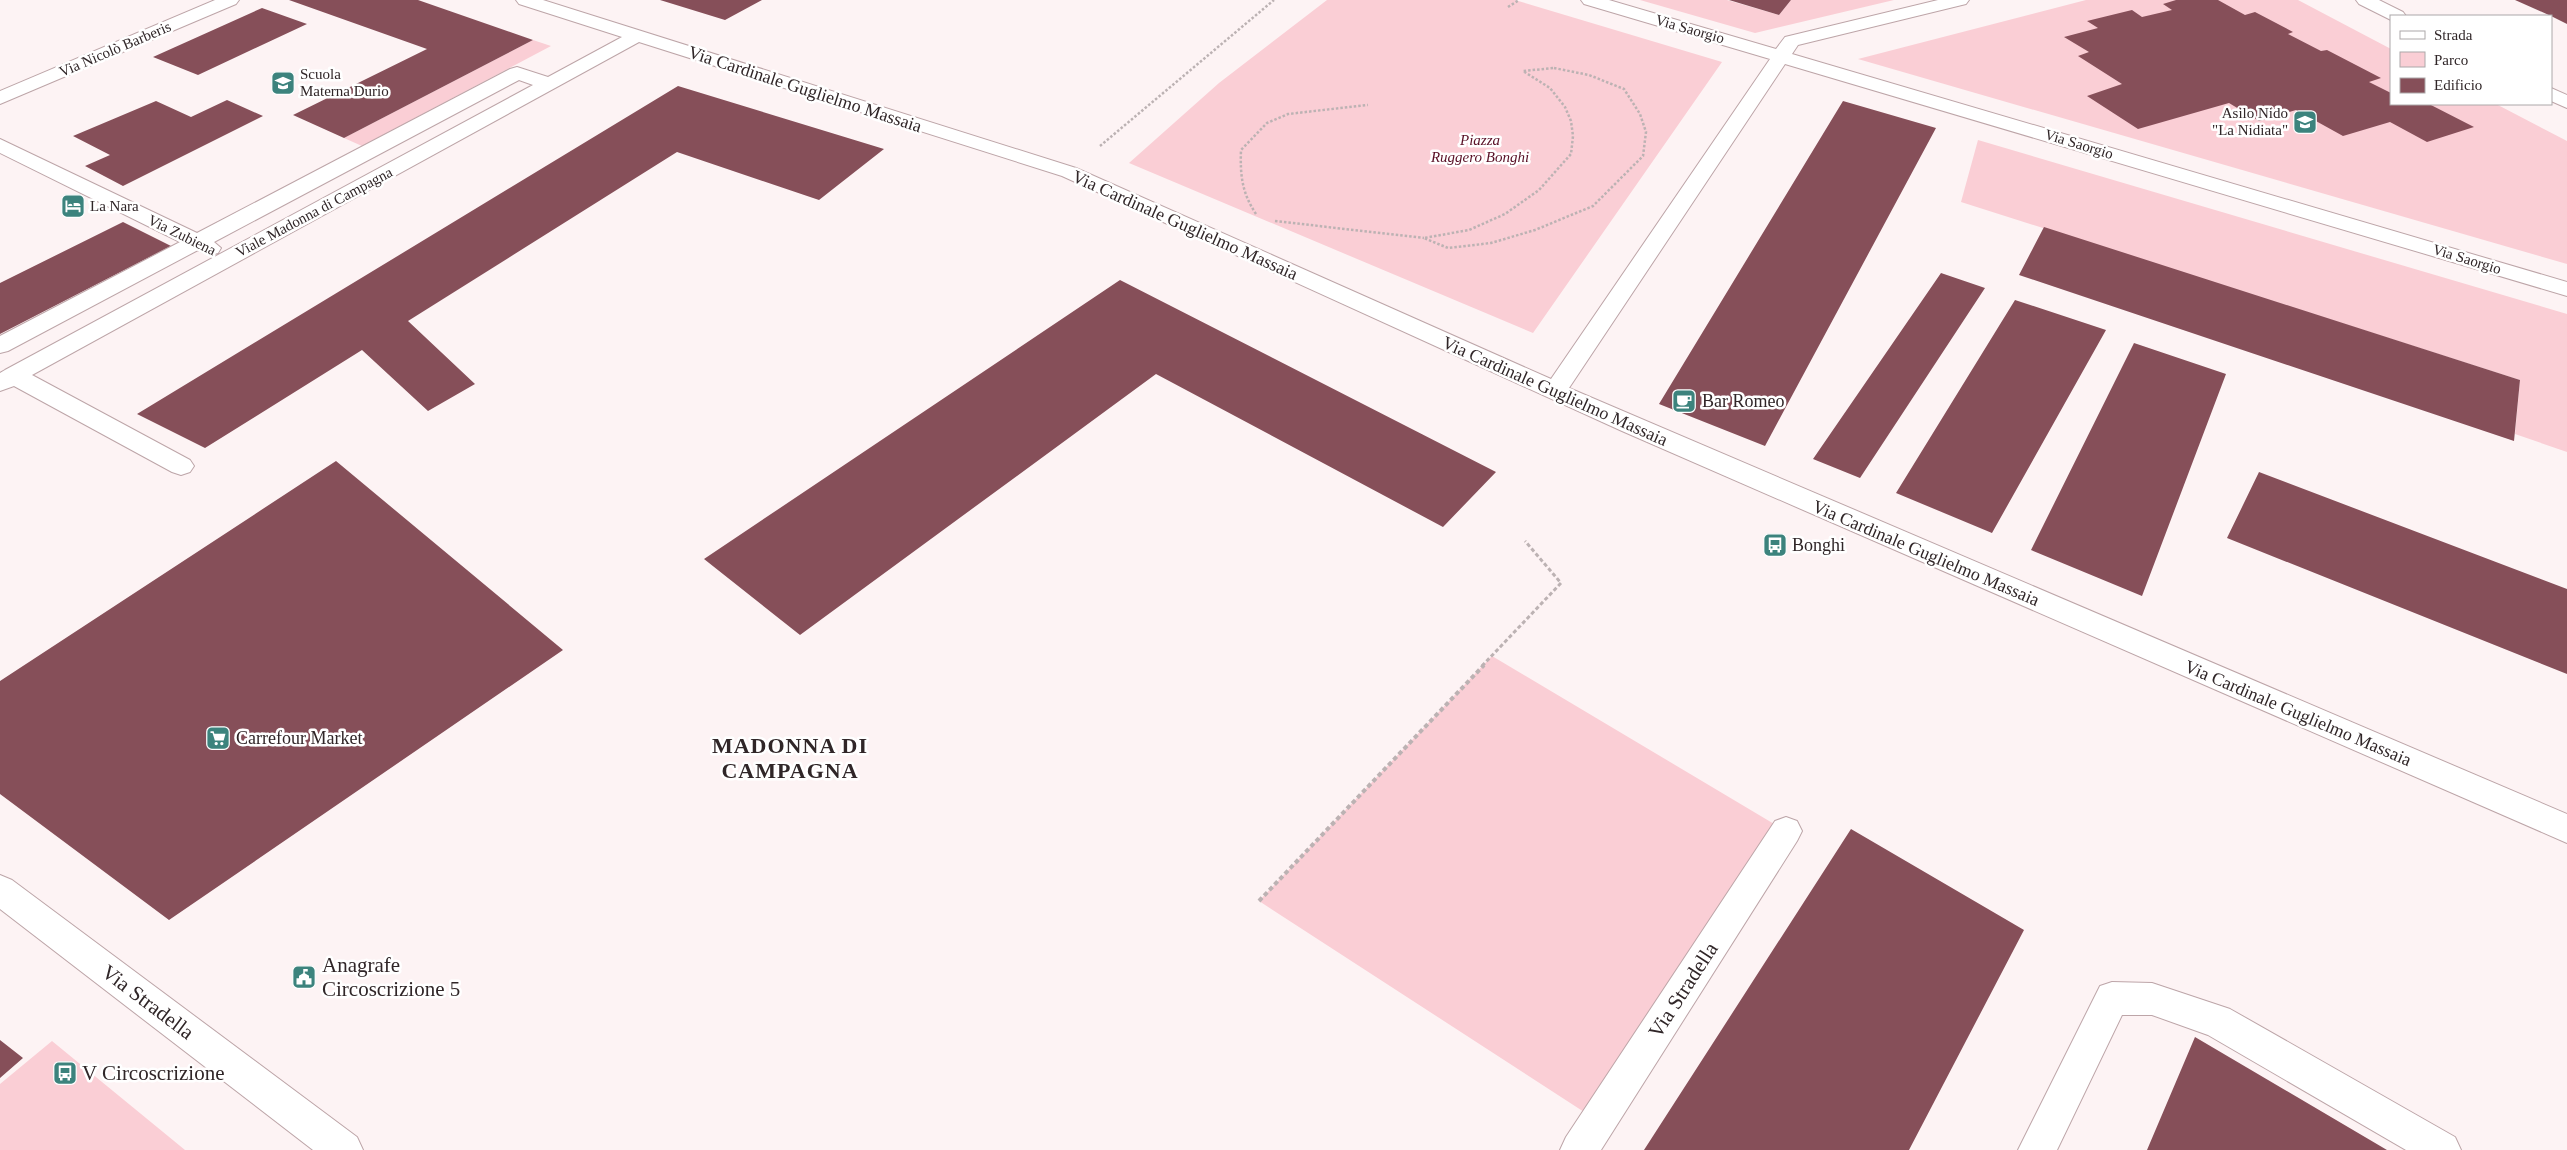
<svg xmlns="http://www.w3.org/2000/svg" width="2567" height="1150" viewBox="0 0 2567 1150" font-family="'Times New Roman',serif">
<style>
.green{fill:#faced5}
.building{fill:#864f59}
.lines{fill:none;stroke-linecap:round;stroke-linejoin:round}
.minor-casing{stroke:#bda5a8;stroke-width:2}
.path-far2{stroke:#bcb2b3;stroke-width:2.5;stroke-dasharray:2.5 2;stroke-linecap:butt}
.path-far1{stroke:#bcb2b3;stroke-width:3;stroke-dasharray:4 2.5;stroke-linecap:butt}
.path{stroke:#bcb2b3;stroke-width:4;stroke-dasharray:4.5 3;stroke-linecap:butt}
.minor{fill:#fff;fill-rule:evenodd}
.labels{text-anchor:middle;stroke-width:5;stroke-linejoin:round;paint-order:stroke}
.far-street-label{font-size:15px;fill:#302628;stroke:#fff}
.far-poi-label{font-size:15px;fill:#302628;stroke:#fff;text-anchor:start}
.far-park-label{font-size:15px;font-style:italic;fill:#591026;stroke:#fff}
.street-label{font-size:18px;fill:#302628;stroke:#fff}
.poi-label{font-size:18px;fill:#302628;stroke:#fff;text-anchor:start}
.near-poi-label{font-size:21px;fill:#302628;stroke:#fff;text-anchor:start}
.near-street-label{font-size:21px;fill:#302628;stroke:#fff}
.district-label{font-size:22px;font-weight:bold;letter-spacing:1px;fill:#302628;stroke:#fff}
</style>
<rect width="100%" height="100%" fill="#fdf3f4"/>
<path class="green" d="M1327,0H1515L1722,62L1533,333L1129,163L1219,83Z
M1640,0H1727L1779,15L1791,0H1894L1755,33Z
M2086,0H2298L2391,49V104H2496L2567,141V264L1858,59Z
M533,40L551,46L362,146L344,138Z
M1978,140L2567,314V452L2515,434L2520,380L1961,202Z
M1492,656L1786,831L1598,1121L1259,901Z
M52,1041L185,1150H0V1084Z"/>
<path class="building" d="M289,0H418L533,40L344,138L293,115L427,49Z
M660,0H762L725,20Z
M1729,0H1791L1779,15Z
M2176,0H2218L2245,15L2255,12L2293,32L2288,34L2321,51L2327,50L2381,78L2369,82L2391,93V104H2429L2474,127L2427,142L2390,122L2343,136L2296,110L2259,121L2229,103L2138,129L2087,96L2122,84L2078,56L2089,52L2064,37L2098,28L2087,21L2132,10L2142,17L2172,10L2163,4Z
M2515,0H2567V24L2551,16Z
M262,8L307,24L198,75L153,57Z
M678,86L884,149L819,200L677,152L408,321L475,384L428,411L362,350L205,448L137,414Z
M227,100L263,116L123,186L85,166L110,155L73,136L156,101L191,117Z
M1843,101L1936,128L1765,446L1659,404Z
M123,222L171,246L0,334V283Z
M2044,227L2520,380L2514,441L2019,275Z
M1941,273L1985,288L1860,478L1813,459Z
M1120,280L1496,472L1443,527L1156,374L800,635L704,559Z
M2015,300L2106,330L1992,533L1896,493Z
M2134,343L2226,374L2142,596L2031,550Z
M336,461L563,650L169,920L0,794V681Z
M2259,472L2567,589V674L2227,538Z
M1851,829L2024,930L1909,1150H1644Z
M2195,1037L2387,1150H2147Z
M0,1040L23,1058L0,1078Z"/>
<g class="lines">
<g class="minor-casing">
<path id="minor" d="M215,0H239L236,4L0,104V91Z
M516,0H543L1076,168L1551,379L1770,59L1584,4L1581,0H1609L1776,49L1785,37L1938,0H1969L1966,4L1798,45L1792,54L2567,282V296L1785,64L1569,388L2567,814V843L1622,431L1062,176L639,42L32,375L190,460L194,466L190,472L181,475L172,472L14,386L0,391V373L5,370L533,85L519,80L214,242L221,248L218,253L210,255L198,250L8,351L0,353V336L180,242L0,153V139L197,233L510,69L517,67L548,77L622,37L519,4Z
M2356,0H2379L2403,12L2406,16H2391V20L2359,4Z
M2551,88L2567,95V108L2551,101Z
M1786,817L1797,821L1802,831L1797,841L1601,1150H1560L1566,1137L1775,821Z
M0,875L12,880L357,1137L363,1150H313L0,909Z
M2112,982L2152,983L2230,1009L2455,1137L2461,1150H2406L2208,1035L2152,1015H2122L2057,1150H2018L2100,986Z"/>
</g>
<path class="path-far2" d="M1508,7L1519,0
M1554,68L1589,75L1624,89L1640,114L1646,132L1643,156L1593,206L1535,230L1491,243L1448,248L1424,238L1469,230L1505,214L1539,190L1571,154L1573,136L1571,121L1565,107L1550,88L1523,71Z
M1100,146L1274,0
M1256,214C1242,193 1240,175 1241,150L1267,123L1288,114L1368,105
M1275,221L1424,238"/>
<path class="path-far1" d="M1482,666L1561,583L1525,541"/>
<path class="path" d="M1259,901L1484,665"/>
<use href="#minor" class="minor"/>
</g>
<defs>
<g id="school-square" transform="scale(1.25)"><rect x="-9" y="-9" width="18" height="18" rx="4" fill="#3c837d" stroke="#fff"/><path d="M0-5L7-2L0 1L-7-2ZM-4 1L0 2.5L4 1V4Q0 6-4 4Z" fill="#fff"/></g>
<g id="hotel-square" transform="scale(1.25)"><rect x="-9" y="-9" width="18" height="18" rx="4" fill="#3c837d" stroke="#fff"/><path d="M-6-4.5h1.5V1H6V5H4.5V3h-9V5H-6ZM-4 0a1.8 1.8 0 1 1 3.6 0ZM.5 0V-2.5h3Q6-2.5 6 0Z" fill="#fff"/></g>
<g id="cafe-square" transform="scale(1.25)"><rect x="-9" y="-9" width="18" height="18" rx="4" fill="#3c837d" stroke="#fff"/><path d="M-5.5-4.5H6V0H3Q3 3.5 0 3.5H-2.5Q-5.5 3.5-5.5 0ZM3-3.2v2h1.7v-2ZM-6 4.5H4V6H-6Z" fill="#fff"/></g>
<g id="bus-square" transform="scale(1.25)"><rect x="-9" y="-9" width="18" height="18" rx="4" fill="#3c837d" stroke="#fff"/><path d="M-5-6H5V4H4V6H2V4H-2V6H-4V4H-5ZM-3.5-4V0h7V-4ZM-3.5 1.2v1.5H-2V1.2ZM2 1.2v1.5H3.5V1.2Z" fill="#fff"/></g>
<g id="supermarket-square" transform="scale(1.25)"><rect x="-9" y="-9" width="18" height="18" rx="4" fill="#3c837d" stroke="#fff"/><path d="M-6-5.5h2.5l.6 2H6L4.5 2H-2.5L-4.4-4H-6ZM-1.5 3.2a1.3 1.3 0 1 0 .1 0ZM3 3.2a1.3 1.3 0 1 0 .1 0Z" fill="#fff"/></g>
<g id="civic-square" transform="scale(1.25)"><rect x="-9" y="-9" width="18" height="18" rx="4" fill="#3c837d" stroke="#fff"/><path d="M-.6-6.5H3V-4.5H.6V-3L4-1V1h2V6H-6V1h2V-1L-.6-3ZM-1.2 2.5V6h2.4V2.5Z" fill="#fff"/></g>
</defs>
<g fill-rule="evenodd">
<use href="#school-square" x="283" y="83"/>
<use href="#school-square" x="2305" y="122"/>
<use href="#hotel-square" x="73" y="206"/>
<use href="#cafe-square" x="1684" y="401"/>
<use href="#bus-square" x="1775" y="545"/>
<use href="#supermarket-square" x="218" y="738"/>
<use href="#civic-square" x="304" y="977"/>
<use href="#bus-square" x="65" y="1073"/>
</g>
<g class="labels">
<g class="far-street-label">
<text transform="translate(1690 29) rotate(16)" y="5">Via Saorgio</text>
<text transform="translate(115 49) rotate(-23)" y="5">Via Nicolò Barberis</text>
<text transform="translate(2079 144) rotate(17)" y="5">Via Saorgio</text>
<text transform="translate(314 212) rotate(-28)" y="5">Viale Madonna di Campagna</text>
<text transform="translate(182 235) rotate(26)" y="5">Via Zubiena</text>
<text transform="translate(2467 259) rotate(17)" y="5">Via Saorgio</text>
</g>
<g class="far-poi-label">
<text x="300" y="79">Scuola<tspan x="300" dy="17">Materna Durio</tspan></text>
<text x="2288" y="118" text-anchor="end">Asilo Nido<tspan x="2288" dy="17">"La Nidiata"</tspan></text>
<text x="90" y="211">La Nara</text>
</g>
<g class="far-park-label">
<text x="1480" y="145">Piazza<tspan x="1480" dy="17">Ruggero Bonghi</tspan></text>
</g>
<g class="street-label">
<text transform="translate(805 89) rotate(18)" y="6">Via Cardinale Guglielmo Massaia</text>
<text transform="translate(1185 225) rotate(24)" y="6">Via Cardinale Guglielmo Massaia</text>
<text transform="translate(1555 391) rotate(24)" y="6">Via Cardinale Guglielmo Massaia</text>
<text transform="translate(1926 553) rotate(23)" y="6">Via Cardinale Guglielmo Massaia</text>
<text transform="translate(2298 713) rotate(23)" y="6">Via Cardinale Guglielmo Massaia</text>
</g>
<g class="poi-label">
<text x="1702" y="407">Bar Romeo</text>
<text x="1792" y="551">Bonghi</text>
<text x="236" y="744">Carrefour Market</text>
</g>
<g class="near-poi-label">
<text x="322" y="972">Anagrafe<tspan x="322" dy="24">Circoscrizione 5</tspan></text>
<text x="82" y="1080">V Circoscrizione</text>
</g>
<g class="near-street-label">
<text transform="translate(1683 990) rotate(-57)" y="7">Via Stradella</text>
<text transform="translate(148 1002) rotate(37)" y="7">Via Stradella</text>
</g>
<g class="district-label">
<text x="790" y="753">MADONNA DI<tspan x="790" dy="25">CAMPAGNA</tspan></text>
</g>
</g>
<rect x="2390" y="15" width="162" height="90" fill="#ffffff" stroke="#aca8a9"/>
<rect x="2400" y="31" width="25" height="8" fill="#ffffff" stroke="#aca8a9"/>
<text x="2434" y="40" font-size="15" fill="#302628">Strada</text>
<rect x="2400" y="52" width="25" height="15" fill="#faced5" stroke="#aca8a9"/>
<text x="2434" y="65" font-size="15" fill="#302628">Parco</text>
<rect x="2400" y="78" width="25" height="15" fill="#864f59" stroke="#aca8a9"/>
<text x="2434" y="90" font-size="15" fill="#302628">Edificio</text>
</svg>
